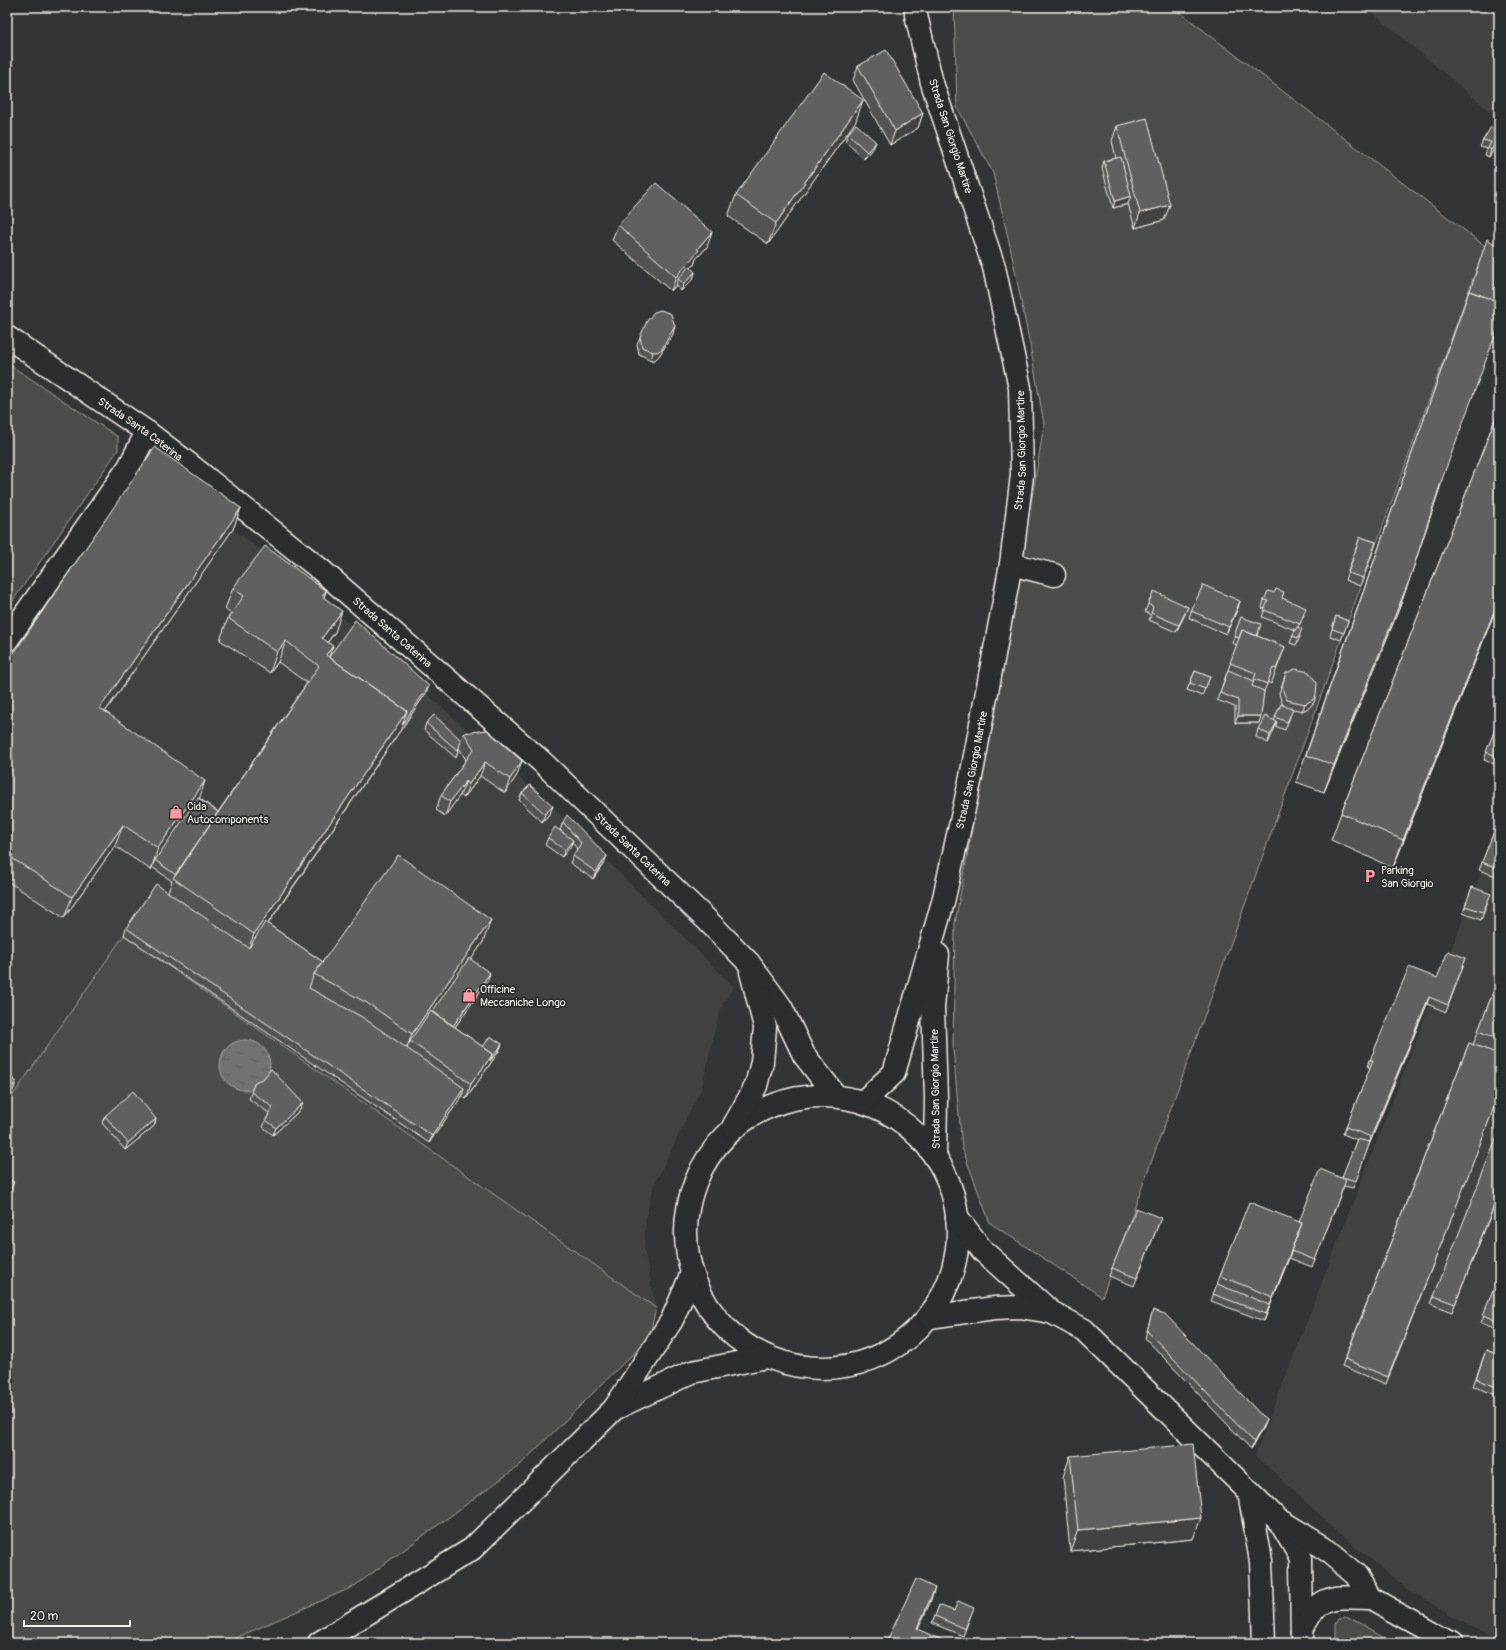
<svg xmlns="http://www.w3.org/2000/svg" width="1506" height="1650" viewBox="0 0 1506 1650" font-family="Pangolin,sans-serif">
<style>
.built{fill:#404242}
.green{fill:#4b4d4c;stroke:#a09f9a}
.water{fill:url(#water-ripples);stroke:#a6a5a0}
.lines{fill:none;stroke-linecap:round;stroke-linejoin:round}
.minor-casing{stroke:#f4f1e8;stroke-width:25}
.minor{stroke:#2a2d2e;stroke-width:22}
.wall{fill:#525352;stroke:#f4f1e8}
.shaded-wall{fill:#424342;stroke:#f4f1e8}
.building{fill:#5f605f;stroke:#f4f1e8}
.labels{text-anchor:middle;stroke-width:3.5;stroke-linejoin:round;paint-order:stroke}
.street-label{font-size:11px;fill:#f4f1e8;stroke:#2a2d2e}
.poi-label{font-size:11px;fill:#f4f1e8;stroke:#2a2d2e;text-anchor:start}
</style>
<defs>
<pattern id="water-ripples" width="26" height="14" patternUnits="userSpaceOnUse"><rect width="26" height="14" fill="#727370"/><path d="M2 4q2-2 4 0t4 0M15 11q2-2 4 0t4 0" fill="none" stroke="#5e5e5b"/></pattern>
</defs>
<rect width="100%" height="100%" fill="#323535"/>
<filter id="ink" filterUnits="userSpaceOnUse"><feTurbulence type="fractalNoise" baseFrequency=".025" numOctaves="2"/><feDisplacementMap in="SourceGraphic" scale="8" xChannelSelector="R" yChannelSelector="G"/><feConvolveMatrix kernelMatrix="1 2 1 2 8 2 1 2 1" color-interpolation-filters="sRGB"/></filter>
<g filter="url(#ink)">
<path class="built" d="M1366,7H1499V119Z
M148,468L233,529L269,557L353,627L565,819L734,987L723,1003L716,1025L702,1087L654,1185L646,1216L644,1248L656,1308L124,935L7,1104V672Z
M1499,826V1641L1407,1590L1333,1527L1255,1455Z"/>
<path class="green" d="M954,7H1173L1485,246L1102,1297L990,1223L962,1148L953,1049L955,923L1035,481L1044,424L1030,345L1010,246L993,173L957,107Z
M7,363L118,437V450L7,609Z
M124,935L656,1308L649,1338L519,1466L353,1587L224,1643H7V1104Z
M1345,1617L1394,1643H1336V1623L1339,1618Z"/>
<path class="water" d="M220 1065a25 25 0 1 1 50 0a25 25 0 1 1-50 0Z"/>
<g class="lines">
<g class="minor-casing">
<g id="minor">
<path id="s1" d="M7,337L147,432L190,465L321,570L541,761L707,920L749,963L781,1007L804,1055L835,1095"/>
<path d="M1011,564L1054,575"/>
<path d="M7,640L129,467L147,432"/>
<circle cx="822" cy="1232" r="136"/>
<path id="s2" d="M864,1101L894,1073L943,902L971,777L1011,564L1022,475L1020,388L994,267L932,83L916,15V7"/>
<path d="M733,1127L756,1086L762,1062L765,1027L751,972"/>
<path d="M935,1157L936,1097L933,1007L938,955"/>
<path d="M957,1217L983,1251L1051,1312L1084,1330L1280,1522L1301,1558L1302,1643"/>
<path d="M929,1317L995,1308L1020,1307L1051,1312"/>
<path d="M614,1409L692,1372L767,1357"/>
<path d="M1249,1492L1261,1561L1264,1643"/>
<path d="M1282,1522L1323,1547L1356,1575L1370,1598L1451,1643"/>
<path d="M1302,1631C1319,1593 1333,1597 1370,1598"/>
<path d="M319,1643L472,1549L614,1409L672,1320L692,1273"/>
</g>
</g>
<use href="#minor" class="minor"/>
</g>
<path class="wall" d="M858,66L923,113L918,128L890,145L853,80Z
M856,121L768,244L728,216L736,195Z
M1117,126L1164,220L1135,228L1128,204L1113,208L1102,168L1104,161L1116,158L1112,141Z
M1499,127V142L1489,157L1485,155L1487,149L1480,147L1483,140L1498,131Z
M848,134L873,149L864,159L845,141Z
M618,225L707,247L696,259L694,265L691,268L695,272L693,279L681,291L676,285L671,291L612,240Z
M1469,291L1441,485L1409,581L1399,609L1324,792L1296,782Z
M673,334L659,356L655,360H651L639,354L637,344L640,337Z
M1499,409V601L1393,868L1331,840L1341,813Z
M241,508L233,529L105,712L199,798L218,812L307,683L278,662L270,673L220,640L228,618L231,614L225,609L233,588L326,591L324,598L335,632L328,642L329,657L426,693L268,924L323,962L483,942L471,959L488,980L455,1027L483,1047L502,1044L499,1051L466,1099L462,1096L429,1143L124,935L126,928L168,892L172,881L152,867L151,870L115,846L64,918L7,881V663Z
M1360,537L1376,542L1360,586L1345,580Z
M1282,598L1304,615L1298,627L1300,637L1296,645L1290,643L1295,630L1262,617L1265,609L1262,608L1264,600Z
M1148,604L1185,614L1176,632L1149,620L1151,615L1145,612Z
M1238,608L1226,634L1189,618L1191,611Z
M1336,616L1348,621L1341,640L1330,636Z
M1241,617L1257,636L1285,647L1271,684L1268,682L1264,691L1259,723H1235V707L1217,700L1237,645L1232,643Z
M1195,671L1210,677L1202,696L1187,690Z
M1286,673L1314,702L1310,707L1302,711L1289,708L1290,717L1285,730L1275,726L1268,743L1256,737L1258,729L1274,721L1281,704L1284,706L1281,701L1279,693Z
M1499,719V766L1484,760Z
M426,723L461,740L464,733L517,775L505,793L480,776L464,798L460,795L445,816L436,810L441,795L466,760L459,748L456,758L424,730Z
M522,793L553,806L550,813L542,822L519,800Z
M1499,819V877L1479,870Z
M563,822L604,863L593,879L570,863L573,856L577,849L572,842L570,847L562,857L545,845L548,838L564,833L560,830Z
M1472,887L1488,901L1481,920L1463,913Z
M1466,958L1446,1012L1427,1004L1370,1142L1353,1188L1344,1186L1312,1267L1289,1258L1264,1321L1211,1301L1220,1276L1299,1222L1342,1178L1357,1140L1343,1134L1370,1068L1368,1067L1370,1060L1437,978Z
M1499,977V1094L1455,1209L1386,1384L1342,1366L1469,1043L1473,1045Z
M255,1082L303,1103L300,1110L273,1135L263,1127L269,1113L249,1099Z
M105,1116L156,1119L154,1126L125,1150L102,1123Z
M1499,1194L1452,1312L1431,1304L1434,1296Z
M1161,1218L1134,1286L1109,1276L1112,1268Z
M1499,1276V1330L1481,1323Z
M1153,1310L1266,1420L1263,1427L1251,1449L1145,1338Z
M1486,1350L1499,1355V1396L1473,1386Z
M1070,1456L1193,1539L1070,1551L1063,1477Z
M954,1611L971,1615L963,1636L932,1623L935,1616Z"/>
<path class="shaded-wall" d="M863,100L856,121L768,244L776,223Z
M923,113L918,128L890,145L895,131Z
M1499,139V142L1489,157L1491,150Z
M876,142L873,149L864,159L867,152Z
M1131,196L1128,204L1113,208L1115,201Z
M1170,205L1164,220L1135,228L1140,213Z
M712,232L707,247L696,259L694,265L680,280L678,279L676,285L671,291L676,277L697,249Z
M695,272L693,279L681,291L684,284Z
M675,326L673,334L659,356L655,360H651L653,352Z
M241,508L233,529L93,729L100,708Z
M1409,581L1399,609L1324,792L1334,765Z
M326,591L319,612L322,596Z
M1499,599V601L1393,868L1403,840Z
M1240,601L1238,608L1226,634L1229,627Z
M1188,607L1185,614L1176,632L1179,625Z
M342,611L335,632L315,659L322,638Z
M286,641L278,662L270,673L277,652Z
M333,646L325,667L326,655Z
M429,686L426,693L246,955L254,934L407,711Z
M1316,695L1314,702L1310,707L1302,711L1305,704Z
M1238,716H1261L1259,723H1235Z
M1277,722L1274,730L1268,743L1270,735Z
M522,761L517,775L505,793L510,779Z
M485,762L480,776L464,798L469,784Z
M205,781L198,803L155,860L152,867L151,870L158,848Z
M466,781L460,795L445,816L450,802Z
M553,806L550,813L542,822L545,814Z
M123,825L115,846L64,918L72,897Z
M573,840L570,847L562,857L565,850Z
M607,856L604,863L593,879L596,872Z
M491,920L483,942L430,1019L410,1041L404,1055L412,1034Z
M490,973L488,980L446,1040L449,1032Z
M1429,997L1427,1004L1369,1145L1371,1137Z
M502,1044L499,1051L466,1099L471,1084L493,1054Z
M16,1081L14,1089L7,1099V1096Z
M464,1088L462,1096L429,1143L432,1136Z
M303,1103L300,1110L273,1135L276,1128Z
M156,1119L154,1126L125,1150L128,1143Z
M1302,1223L1297,1238L1264,1321Z
M11,1257L9,1264L7,1266V1261Z
M1266,1420L1263,1427L1251,1449L1254,1442Z
M1201,1518L1193,1539L1070,1551L1078,1530Z
M935,1588L930,1603L912,1643L917,1629Z"/>
<path class="building" d="M886,50L923,113L895,131L858,66Z
M824,72L863,100L776,223L736,195Z
M1147,118L1170,205L1140,213L1117,126Z
M856,124L876,142L867,152L848,134Z
M1491,127L1499,132V139L1491,150L1488,148L1491,142L1483,140Z
M1121,157L1131,196L1115,201L1104,161Z
M656,183L712,232L697,249L699,250L676,277L618,225Z
M1487,239L1499,247V302L1470,291Z
M689,266L695,272L684,284L678,279Z
M1469,291L1499,302V325L1441,482L1409,581L1334,765L1306,755Z
M661,310L671,314L675,326L662,349L657,352H653L642,347L640,337L647,321L654,312Z
M1499,409V599L1403,840L1341,813Z
M155,447L241,508L100,708L205,781L158,848L123,825L72,897L7,855V663Z
M1360,537L1376,542L1363,578L1348,573Z
M265,546L326,591L322,596L342,611L322,638L333,646L326,655L407,711L254,934L173,878L319,666L286,641L277,652L228,618L244,596L233,588Z
M1203,585L1240,601L1229,627L1191,611Z
M1276,589L1284,592L1282,598L1306,608L1300,624L1264,610L1268,601L1264,600L1268,591L1274,593Z
M1154,591L1188,607L1179,625L1151,613L1153,607L1148,604Z
M1336,616L1348,621L1344,633L1332,629Z
M1241,617L1261,624L1257,636L1242,630L1239,638L1234,636Z
M355,620L429,686L402,725L407,711L329,657Z
M1297,627L1302,629L1298,638L1292,636Z
M1242,630L1285,647L1276,669L1273,668L1267,684L1254,679L1256,673L1230,663Z
M1295,669L1309,672L1317,683L1316,695L1313,700L1305,704L1287,700L1284,694L1282,686L1286,673Z
M1228,670L1254,681L1252,686L1264,691L1261,716H1238V700L1220,693Z
M1195,671L1210,677L1205,689L1190,683Z
M1281,704L1293,710L1287,722L1275,717Z
M434,715L461,740L458,751L426,723Z
M1265,716L1277,722L1270,735L1258,729Z
M1499,719V757L1486,752Z
M487,730L522,761L510,779L485,762L469,784L466,781L450,802L441,795L474,749L464,733Z
M530,785L553,806L545,814L522,793Z
M198,798L218,812L176,875L155,860Z
M567,815L607,856L596,872L573,856L581,843L563,822Z
M1499,819V869L1482,862Z
M555,827L573,840L565,850L548,838Z
M398,855L491,920L412,1034L367,1003L314,974Z
M156,884L249,948L265,922L323,962L314,974L309,988L362,1017L464,1088L432,1136L126,928Z
M1472,887L1491,894L1483,912L1465,906Z
M1448,951L1466,958L1448,1005L1429,997L1371,1137L1346,1127L1373,1060H1370L1409,967L1437,978Z
M469,958L490,973L453,1026L432,1012Z
M1499,977V1039L1478,1031Z
M431,1010L493,1054L471,1084L410,1041Z
M490,1036L502,1044L490,1061L493,1054L483,1047Z
M1469,1043L1499,1054V1094L1458,1202L1388,1377L1345,1359Z
M271,1069L303,1103L276,1128L266,1120L273,1107L251,1092L255,1082L264,1078Z
M7,1075L16,1081L7,1096Z
M133,1091L156,1119L128,1143L105,1116Z
M1499,1132V1193L1455,1304L1434,1296Z
M1357,1139L1370,1142L1356,1181L1342,1177Z
M1320,1169L1346,1180L1315,1260L1291,1251L1302,1223L1299,1222Z
M7,1179L14,1182L7,1198Z
M1249,1202L1302,1223L1273,1297L1220,1276Z
M1136,1208L1161,1218L1137,1278L1112,1268Z
M7,1252L11,1257L7,1261Z
M1499,1276V1322L1483,1315Z
M1217,1284L1270,1305L1266,1314L1213,1294Z
M1153,1310L1165,1314L1266,1420L1254,1442L1147,1331Z
M1486,1350L1499,1355V1388L1476,1379Z
M1193,1444L1201,1518L1078,1530L1070,1456Z
M916,1579L935,1588L917,1629L949,1643H886Z
M958,1601L974,1608L965,1629L935,1616L939,1605L954,1611Z"/>
</g>
<defs>
<g id="shop-bare" transform="scale(1.08)"><path d="M-5-2.5h2.3a2.7 3.5 0 0 1 5.4 0H5L5.5 6h-11ZM-1.5-2.5h3a1.5 2.3 0 0 0-3 0Z" fill="#ff9aa2" stroke="#2a2d2e" stroke-width="2.5" paint-order="stroke"/></g>
<g id="parking-bare" transform="scale(1.08)"><path d="M-3.5-5.5H1a3.5 3.5 0 0 1 0 7H-1V5.5H-3.5ZM-1-3.4V-.6H.8a1.4 1.4 0 0 0 0-2.8Z" fill="#ff9aa2" stroke="#2a2d2e" stroke-width="2.5" paint-order="stroke"/></g>
</defs>
<g fill-rule="evenodd">
<use href="#shop-bare" x="176" y="812"/>
<use href="#parking-bare" x="1370" y="876"/>
<use href="#shop-bare" x="469" y="995"/>
</g>
<g class="labels">
<g class="street-label">
<text transform="translate(951 136) rotate(72)" y="4">Strada San Giorgio Martire</text>
<text dy="4" stroke="none"><textPath href="#s1" startOffset="162">Strada Santa Caterina</textPath></text>
<text dy="4" stroke="none"><textPath href="#s2" startOffset="678">Strada San Giorgio Martire</textPath></text>
<text dy="4" stroke="none"><textPath href="#s1" startOffset="486">Strada Santa Caterina</textPath></text>
<text dy="4" stroke="none"><textPath href="#s2" startOffset="354">Strada San Giorgio Martire</textPath></text>
<text dy="4" stroke="none"><textPath href="#s1" startOffset="810">Strada Santa Caterina</textPath></text>
<text transform="translate(935 1089) rotate(-91)" y="4">Strada San Giorgio Martire</text>
</g>
<g class="poi-label">
<text x="187" y="810">Cida<tspan x="187" dy="13">Autocomponents</tspan></text>
<text x="1381" y="874">Parking<tspan x="1381" dy="13">San Giorgio</tspan></text>
<text x="480" y="993">Officine<tspan x="480" dy="13">Meccaniche Longo</tspan></text>
</g>
</g>
<rect width="1506" height="1650" fill="none" stroke="#2a2d2e" stroke-width="24"/>
<rect x="12" y="12" width="1482" height="1626" fill="none" stroke="#f4f1e8" stroke-width="1.5" filter="url(#ink)"/>
<path d="M24 1620v6h106v-6" fill="none" stroke="#f4f1e8" stroke-width="2"/>
<text x="30" y="1620" font-size="12" fill="#f4f1e8" stroke="#2a2d2e" stroke-width="3" paint-order="stroke">20 m</text>
</svg>
